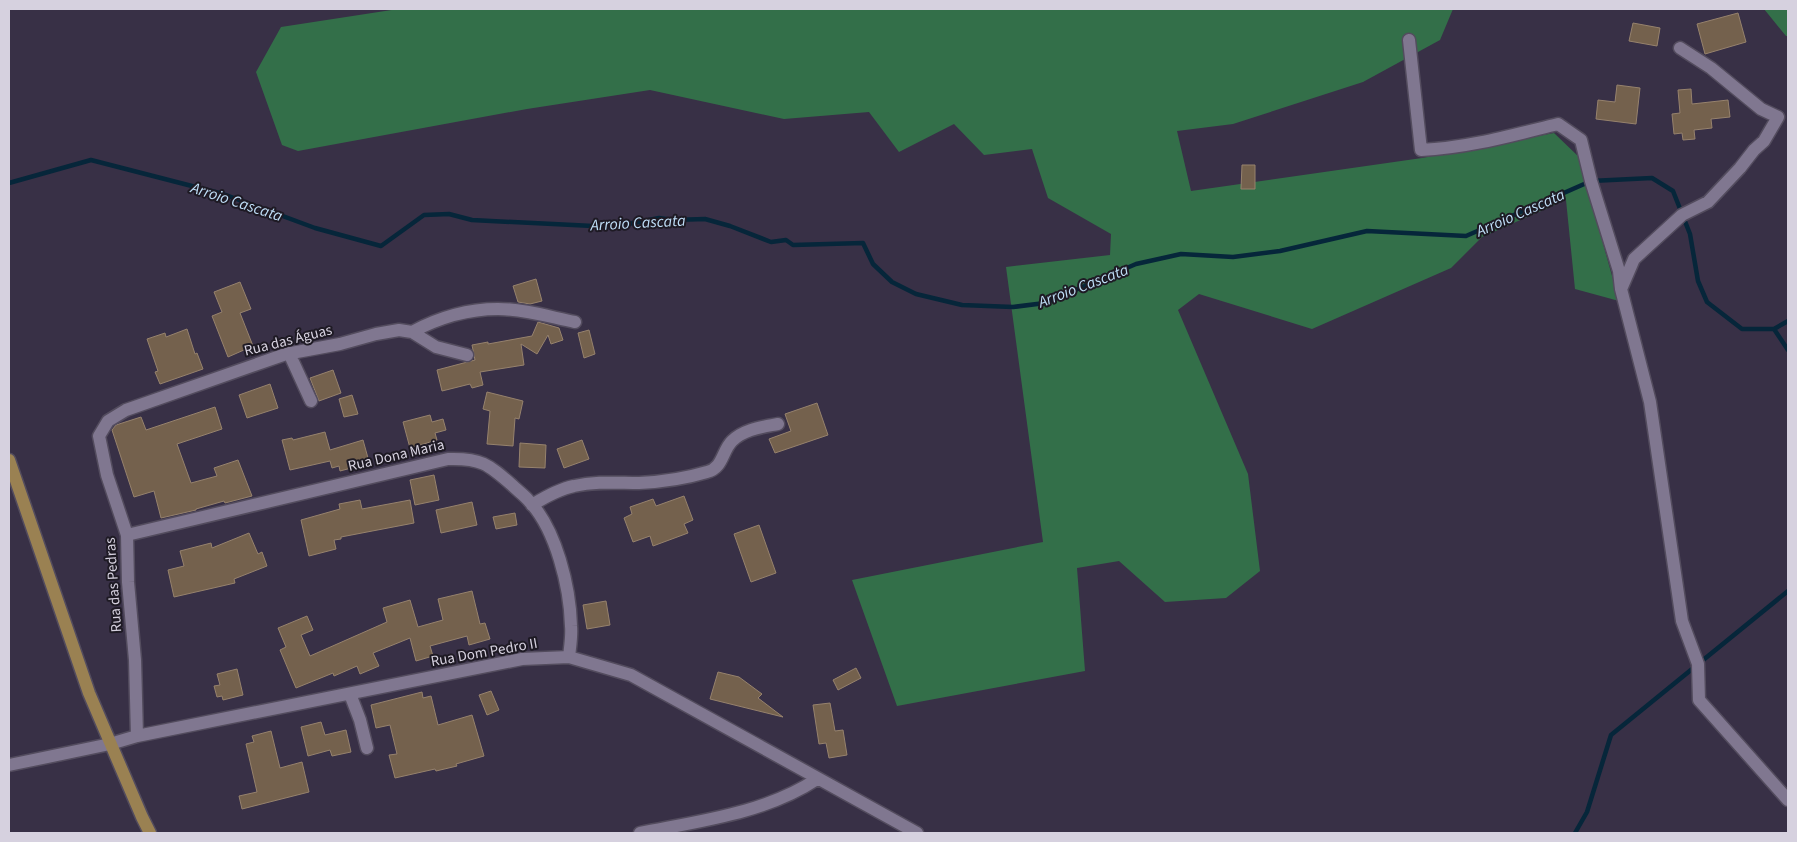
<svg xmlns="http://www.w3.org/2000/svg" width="1797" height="842" viewBox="0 0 1797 842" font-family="'Source Sans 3',sans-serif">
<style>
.forest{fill:#336f49}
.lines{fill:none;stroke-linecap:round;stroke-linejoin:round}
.stream{stroke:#06263a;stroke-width:4.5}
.building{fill:#74614d;stroke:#96826d}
.minor-casing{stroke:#534c5e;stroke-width:15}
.major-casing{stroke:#534c5e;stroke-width:15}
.minor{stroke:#807790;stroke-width:12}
.major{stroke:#9a8152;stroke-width:12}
.labels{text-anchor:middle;stroke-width:4;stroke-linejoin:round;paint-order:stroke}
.street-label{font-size:15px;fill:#d6d1df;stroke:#1e1a24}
.water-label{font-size:16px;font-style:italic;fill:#bfdef7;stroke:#1e1a24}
</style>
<rect width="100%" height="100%" fill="#383046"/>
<path class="forest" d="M398,9H1453L1440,40L1363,82L1233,124L1177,131L1191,191L1422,158L1554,133L1579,157L1619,301L1575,289L1566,200L1482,237L1451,268L1312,329L1199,294L1178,310L1248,474L1260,571L1226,598L1165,602L1119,561L1077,568L1085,671L897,706L852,580L1043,542L1006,267L1110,255L1111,234L1048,198L1032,149L984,155L954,124L899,152L869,112L784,119L650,90L527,109L298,151L282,145L256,72L281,27Z
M1764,9H1788V36H1786Z"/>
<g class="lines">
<path class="stream" d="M9,183L91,160L223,194L315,228L381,246L424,215L449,214L472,220L613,227L659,218L673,220L705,219L730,226L771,242L786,240L793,245L863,243L873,264L892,282L916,294L962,305L1013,307L1045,303L1136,264L1181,254L1233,257L1280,251L1367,231L1466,236L1591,181L1652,178L1673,191L1690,234L1698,281L1707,302L1742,329H1774
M1788,321L1774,329L1788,350
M1575,833L1587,812L1611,735L1788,591"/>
</g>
<path class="building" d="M1738,13L1746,42L1705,54L1697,24Z
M1633,23L1660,28L1657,46L1629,41Z
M1617,85L1640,88L1636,124L1596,119L1598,100L1615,102Z
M1691,89L1692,104L1728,100L1730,117L1711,119L1712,128L1694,130L1695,139L1683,140L1682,133L1674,134L1672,114L1680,113L1678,90Z
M1242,165H1255V189H1241Z
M536,279L542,301L530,304L518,302L513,286Z
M240,282L251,309L240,313L253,346L228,357L212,316L222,312L214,292Z
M538,322L559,328L563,340L551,344L548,335L537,354L521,344L524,365L480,372L483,385L472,388L470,384L442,391L437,370L475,360L472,345L488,342V344L532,336Z
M187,329L195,354L197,353L203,369L160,384L155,372L158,371L147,339L165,333L166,337Z
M589,330L595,354L584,358L578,333Z
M333,370L341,393L319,401L310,378Z
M270,384L278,408L247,418L239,395Z
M487,392L523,401L519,419L515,418L513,446L487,444L490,411L483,409Z
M352,395L358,414L344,417L339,399Z
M817,403L828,435L775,453L769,439L791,431L785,414Z
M215,407L222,429L177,444L191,483L217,476L214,468L238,460L252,496L225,503L224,501L196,509V510L161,518L154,491L134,497L112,430L116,425L141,417L146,430Z
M430,415L432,422L443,419L446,430L435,433L437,440L410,448L403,422Z
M325,432L330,450L363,440L368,458L357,461L359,466L340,471L339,466L332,468L330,461L290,470L282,440L292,438L293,440Z
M582,440L589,459L564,468L557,449Z
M520,443L546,445L545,468L519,467Z
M434,475L439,500L415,505L410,480Z
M684,496L693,520L684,524L688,533L653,546L650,536L633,542L624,518L632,514L630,507L653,499L656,506Z
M360,500L362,509L410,500L414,523L341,537V539L334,540L336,549L309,556L301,520L340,509L339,504Z
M472,502L477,525L441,533L436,510Z
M515,513L517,525L496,529L493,517Z
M759,525L776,573L751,582L734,534Z
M249,533L258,554L262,552L267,566L234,579L235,583L174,597L168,570L184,566L180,551L211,543L212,548Z
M472,591L480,624L485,623L490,639L469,645L467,636L430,646L433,656L416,661L410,638L373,653L379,666L360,674L357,666L334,676L333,673L296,688L280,650L286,647L278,628L307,616L313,630L301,635L310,656L387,622L383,608L410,600L418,627L443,620L438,599Z
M606,601L610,625L587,629L583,605Z
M856,668L861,678L838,690L833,680Z
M237,669L243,695L223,700L222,696L217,697L214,686L220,685L217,674Z
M718,672L739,677L762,694L758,698L783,717L710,699Z
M491,691L499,710L487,715L479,695Z
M422,692L423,698L431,696L438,725L472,715L484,756L456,764L457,766L436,771L435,769L395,778L389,755L397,754L390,725L376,728L371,705Z
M830,703L835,731L843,730L847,755L829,758L826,743L819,744L813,705Z
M321,722L325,735L346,730L351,752L332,756L330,750L308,756L301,727Z
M271,731L280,768L302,762L309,792L242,809L239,796L257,792L246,744L254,742L252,736Z"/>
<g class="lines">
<g class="minor-casing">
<path id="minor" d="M1409,40L1421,150C1468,148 1513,135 1558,124L1581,140L1591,181L1619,271L1621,289L1650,402L1682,621L1698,664L1699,700L1788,800
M1622,287L1634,259L1682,215L1708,202L1740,168L1754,150L1764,141L1778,117L1761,109L1711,68L1680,48
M412,332C438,318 468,309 498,309C524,309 550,317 575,322
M289,353L311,401
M532,505C545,497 559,489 574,486C596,481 617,483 639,483C660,482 687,478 707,472C723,468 722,451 732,441C744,429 763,427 778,424
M127,535L448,459C481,458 488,464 512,485C518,491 524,495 529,501C556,529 570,587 571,626C572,636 570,647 569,657
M350,694L360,720L367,748
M137,736L135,660L128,582L127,535L107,475L99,436L108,421L126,410L286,354L340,344L376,334L399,330L412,332L436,347L467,355
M9,765L110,744L137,736L522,659L569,657L631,675L917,833
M640,833C700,821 766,813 817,779"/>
</g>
<g class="major-casing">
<path id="major" d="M9,460L89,693L142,817L150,833"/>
</g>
<use href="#minor" class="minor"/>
<use href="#major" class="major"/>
</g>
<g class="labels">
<g class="street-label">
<text transform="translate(288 340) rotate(-14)" y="5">Rua das Águas</text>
<text transform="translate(396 455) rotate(-13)" y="5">Rua Dona Maria</text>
<text transform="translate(113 585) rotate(-94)" y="5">Rua das Pedras</text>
<text transform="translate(484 652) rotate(-10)" y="5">Rua Dom Pedro II</text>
</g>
<g class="water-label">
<text transform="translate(237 201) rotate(18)" y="6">Arroio Cascata</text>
<text transform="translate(1520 212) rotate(-24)" y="6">Arroio Cascata</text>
<text transform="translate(638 222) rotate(-3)" y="6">Arroio Cascata</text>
<text transform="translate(1083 285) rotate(-21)" y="6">Arroio Cascata</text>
</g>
</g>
<rect width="1797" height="842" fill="none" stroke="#d6d1df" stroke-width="20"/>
</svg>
